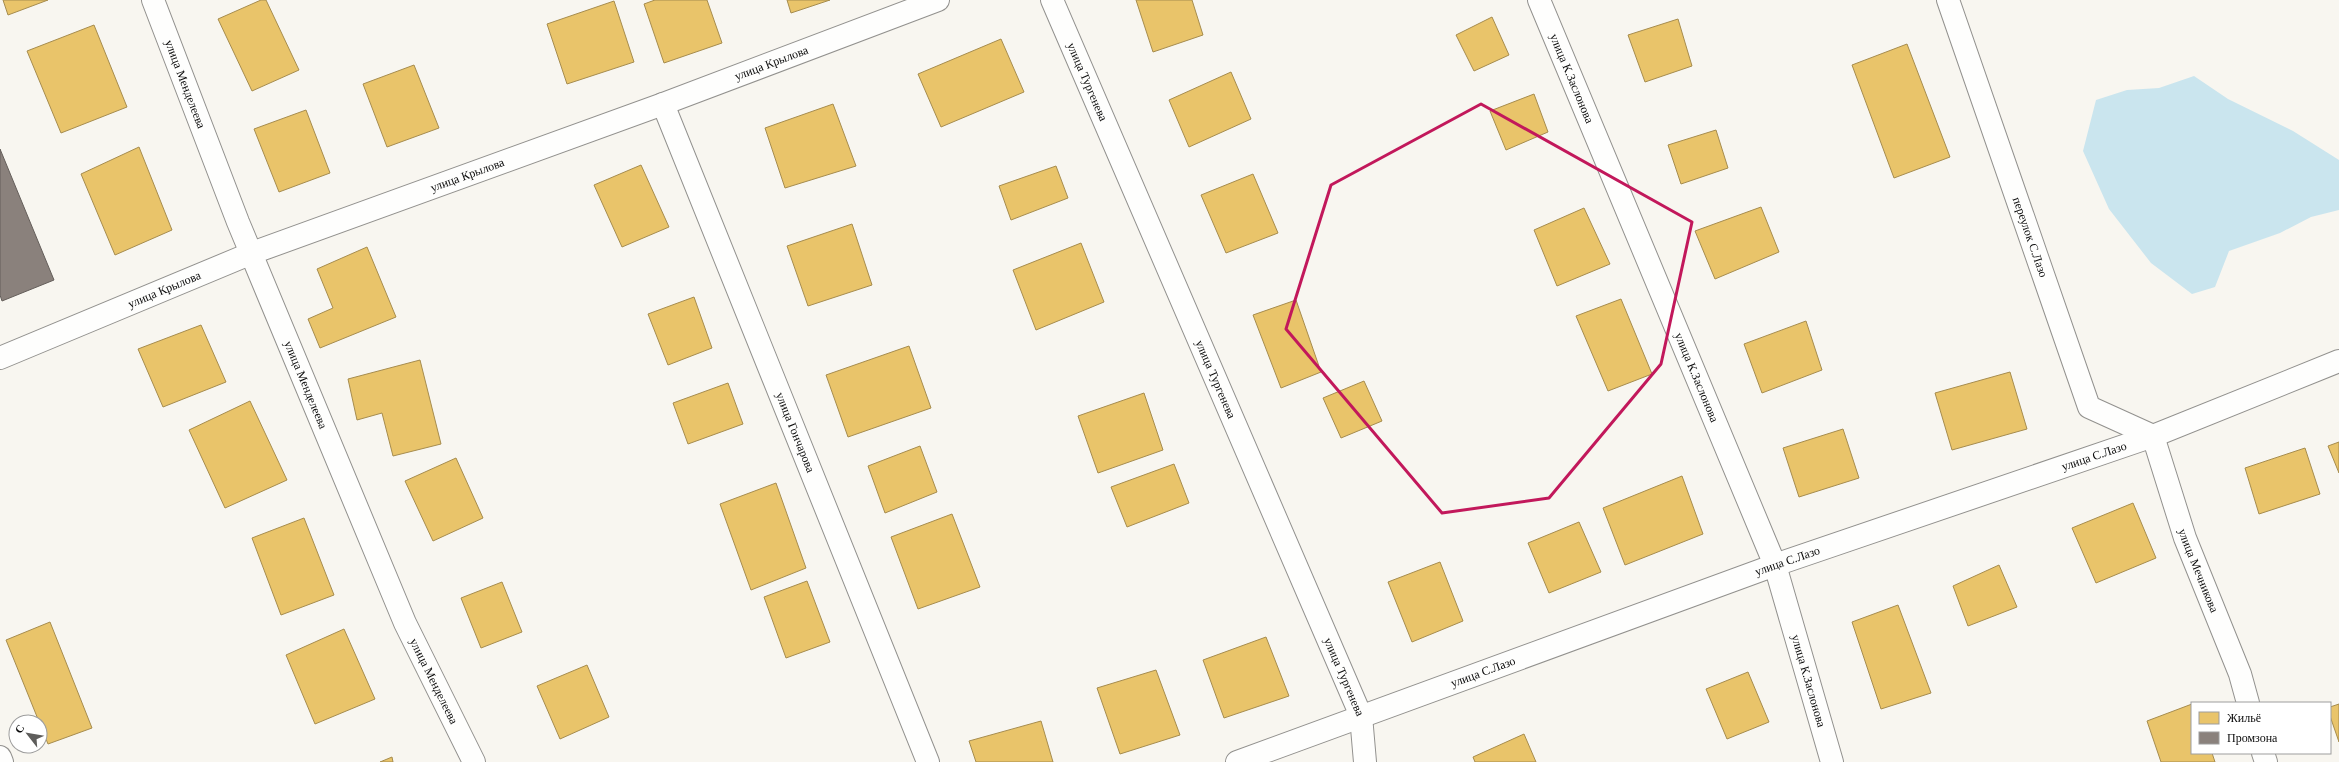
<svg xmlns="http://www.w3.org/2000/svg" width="2339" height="762" viewBox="0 0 2339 762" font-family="Georgia,serif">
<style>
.water{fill:#cae5ee}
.homes{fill:#e9c46a;stroke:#a68c4e}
.industry{fill:#8a817c;stroke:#645e5a}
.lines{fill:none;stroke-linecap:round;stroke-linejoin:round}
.street-casing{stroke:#92918e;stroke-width:24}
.street{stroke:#fefefd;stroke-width:22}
.marked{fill:none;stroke:#c2185b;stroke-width:3;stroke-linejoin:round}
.labels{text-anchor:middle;stroke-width:4;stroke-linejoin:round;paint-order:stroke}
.street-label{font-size:12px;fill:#0b0b0b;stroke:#fff}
</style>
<rect width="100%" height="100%" fill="#f8f6f0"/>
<path class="water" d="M2194,76L2228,99L2293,131L2339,160V210L2311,217L2280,233L2229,251L2215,287L2192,294L2151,263L2109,209L2083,151L2096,100L2127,90L2159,88Z"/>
<path class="homes" d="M3,0H48L8,15Z
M261,0H266L299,70L252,91L218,19Z
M655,0H707L722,43L664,63L644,4Z
M787,0H830L791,13Z
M1136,0H1192L1203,35L1153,52Z
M614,1L634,62L567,84L547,24Z
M1492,17L1509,55L1474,71L1456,35Z
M1678,19L1692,66L1645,82L1628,35Z
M94,25L127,107L61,133L27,51Z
M1001,39L1024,92L941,127L918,74Z
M1907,44L1950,157L1894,178L1852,65Z
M414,65L439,128L387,147L363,84Z
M1231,72L1251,119L1189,147L1169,100Z
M1534,94L1548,132L1506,150L1490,111Z
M833,104L856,166L785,188L765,128Z
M306,110L330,173L279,192L254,129Z
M1716,130L1728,168L1681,184L1668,145Z
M139,147L172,230L115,255L81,174Z
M641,165L669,227L622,247L594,185Z
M1056,166L1068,198L1011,220L999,186Z
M1253,174L1278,233L1226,253L1201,195Z
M1761,207L1779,252L1715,279L1695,231Z
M1584,208L1610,264L1557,286L1534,230Z
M852,224L872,285L808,306L787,246Z
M1081,243L1104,302L1036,330L1013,270Z
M367,247L396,317L320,348L308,319L333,308L317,269Z
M694,297L712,348L668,365L648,314Z
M1621,299L1652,374L1608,391L1576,316Z
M1296,300L1321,372L1281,388L1253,315Z
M1806,321L1822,370L1762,393L1744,344Z
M201,325L226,382L163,407L138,349Z
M909,346L931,408L848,437L826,375Z
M420,360L441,444L393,456L382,413L357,420L348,379Z
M2010,372L2027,429L1952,450L1935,393Z
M1364,381L1382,421L1341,438L1323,398Z
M728,383L743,424L688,444L673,403Z
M1144,393L1163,450L1098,473L1078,416Z
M250,401L287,480L225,508L189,430Z
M1843,429L1859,478L1799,497L1783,448Z
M2339,442V473L2328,446Z
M920,446L937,492L885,513L868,466Z
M2305,448L2320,494L2259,514L2245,468Z
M456,458L483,518L433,541L405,481Z
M1174,464L1189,503L1127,527L1111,487Z
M1682,476L1703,534L1625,565L1603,508Z
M776,483L806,568L751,590L720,504Z
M2133,503L2156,558L2096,583L2072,528Z
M952,514L980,587L918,609L891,537Z
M304,518L334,595L281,615L252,538Z
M1579,522L1601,572L1549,593L1528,543Z
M1440,562L1463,621L1412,642L1388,582Z
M1999,565L2017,607L1968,626L1953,586Z
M807,581L830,642L786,658L764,597Z
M502,582L522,632L481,648L461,598Z
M1898,605L1931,693L1881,709L1852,622Z
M50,622L92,728L48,744L6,640Z
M344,629L375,699L315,724L286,655Z
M1266,637L1289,696L1224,718L1203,660Z
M587,665L609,717L560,739L537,686Z
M1156,670L1180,735L1120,754L1097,688Z
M1748,672L1769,722L1727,739L1706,689Z
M2192,704V753H2212L2215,762H2161L2147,721Z
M2339,704V742L2330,716V707Z
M1041,721L1053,762H976L969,741Z
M1524,734L1536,762H1475L1473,757Z
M392,757L393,762H380Z"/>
<path class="industry" d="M0,149L54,280L2,301L0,295Z"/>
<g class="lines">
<g class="street-casing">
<g id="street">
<path id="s1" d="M153,0L238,222L405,623L474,762"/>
<path id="s2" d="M1052,0L1361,716L1365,762"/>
<path id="s3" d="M1539,0L1775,565L1832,762"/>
<path id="s4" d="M1948,0L2089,407L2153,436L2185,538L2240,674L2248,703"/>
<path id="s5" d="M663,104L928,762"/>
<path id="s6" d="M0,358L252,253L663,104L938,0"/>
<path d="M2263,753L2266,762"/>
<path d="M0,757L2,762"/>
<path id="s7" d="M1237,762L1775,565L2153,436L2339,361"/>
</g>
</g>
<use href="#street" class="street"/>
</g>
<path class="marked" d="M1481,104L1692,222L1661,364L1549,498L1442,513L1286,329L1331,185Z"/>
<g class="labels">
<g class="street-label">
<text dy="4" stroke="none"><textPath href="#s6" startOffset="826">улица Крылова</textPath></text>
<text dy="4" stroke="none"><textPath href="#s3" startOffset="85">улица К.Заслонова</textPath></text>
<text dy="4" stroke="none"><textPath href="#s2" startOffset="89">улица Тургенева</textPath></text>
<text dy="4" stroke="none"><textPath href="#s1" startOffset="90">улица Менделеева</textPath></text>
<text dy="4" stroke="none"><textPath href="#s6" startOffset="502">улица Крылова</textPath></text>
<text dy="4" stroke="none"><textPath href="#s4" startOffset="251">переулок С.Лазо</textPath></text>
<text dy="4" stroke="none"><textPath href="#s6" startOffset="178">улица Крылова</textPath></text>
<text dy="4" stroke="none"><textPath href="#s3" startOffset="409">улица К.Заслонова</textPath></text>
<text dy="4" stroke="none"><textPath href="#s2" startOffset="413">улица Тургенева</textPath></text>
<text dy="4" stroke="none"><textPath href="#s1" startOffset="414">улица Менделеева</textPath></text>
<text dy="4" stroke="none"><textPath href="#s5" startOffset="354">улица Гончарова</textPath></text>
<text dy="4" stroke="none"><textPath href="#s7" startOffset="910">улица С.Лазо</textPath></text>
<text dy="4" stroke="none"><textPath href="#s7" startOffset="586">улица С.Лазо</textPath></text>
<text dy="4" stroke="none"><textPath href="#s4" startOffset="643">улица Мечникова</textPath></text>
<text dy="4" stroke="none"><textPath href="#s7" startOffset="262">улица С.Лазо</textPath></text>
<text dy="4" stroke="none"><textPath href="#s2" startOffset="737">улица Тургенева</textPath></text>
<text dy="4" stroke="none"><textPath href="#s3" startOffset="733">улица К.Заслонова</textPath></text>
<text dy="4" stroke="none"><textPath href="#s1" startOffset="737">улица Менделеева</textPath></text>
</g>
</g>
<rect x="2191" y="702" width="140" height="52" fill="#ffffff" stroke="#9d9d9d"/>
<rect x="2199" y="712" width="20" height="12" fill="#e9c46a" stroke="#9d9d9d"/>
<text x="2227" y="722" font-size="12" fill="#0b0b0b">Жильё</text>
<rect x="2199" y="732" width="20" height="12" fill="#8a817c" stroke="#9d9d9d"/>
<text x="2227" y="742" font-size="12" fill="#0b0b0b">Промзона</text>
<g transform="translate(28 734) rotate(301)"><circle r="19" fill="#ffffff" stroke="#9d9d9d"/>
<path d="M0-3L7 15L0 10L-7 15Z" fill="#5e5d5b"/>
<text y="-6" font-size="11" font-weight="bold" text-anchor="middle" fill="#0b0b0b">С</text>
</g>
</svg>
